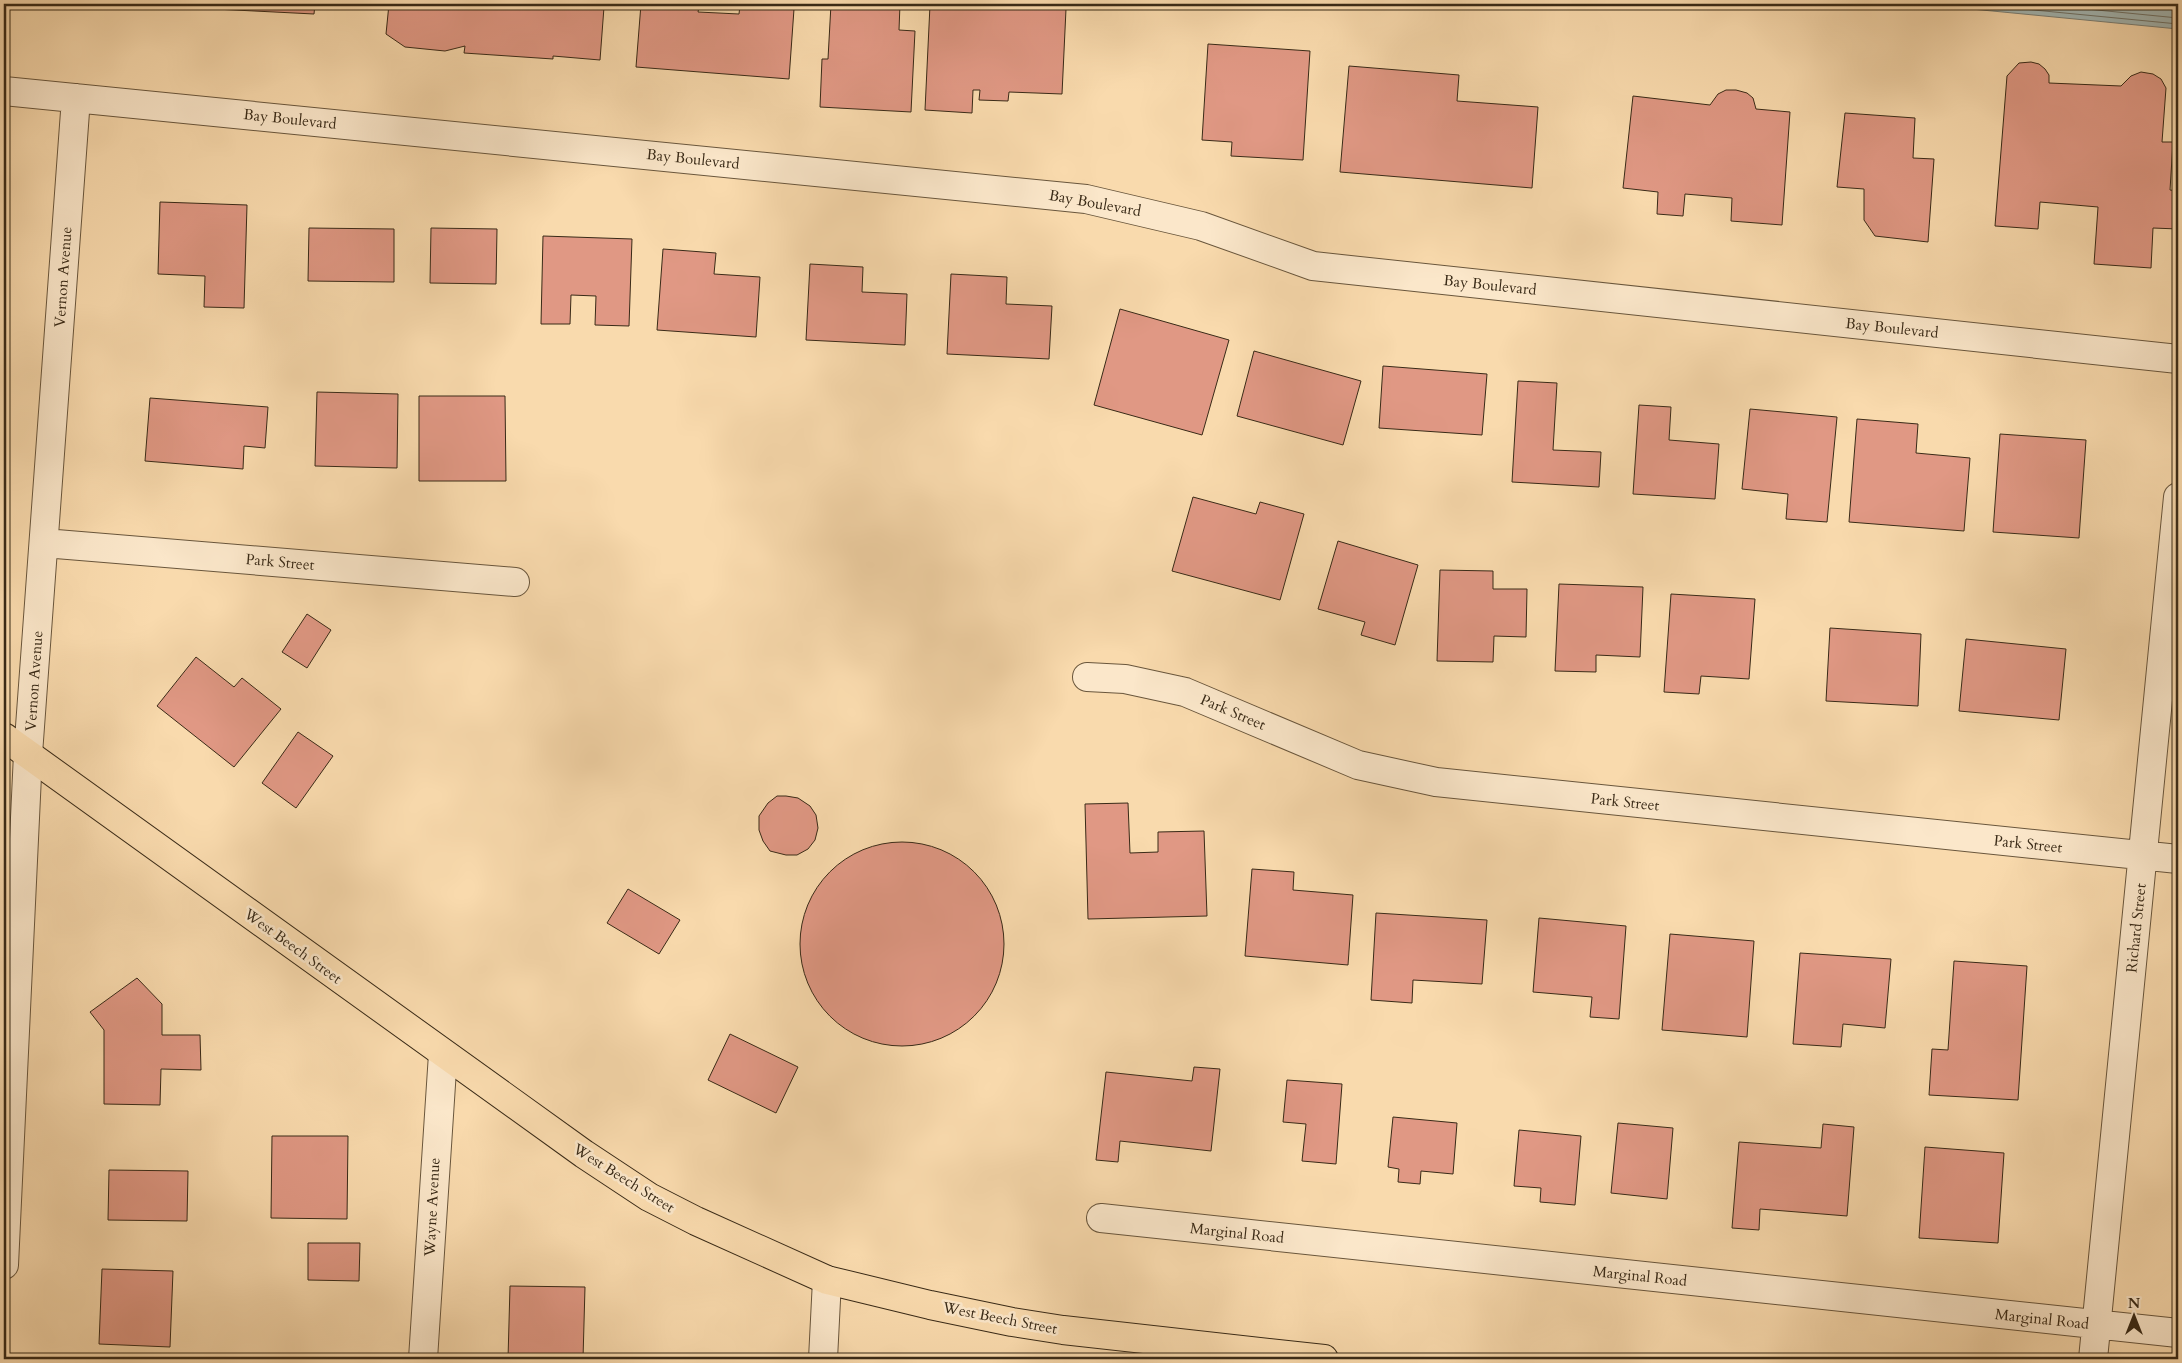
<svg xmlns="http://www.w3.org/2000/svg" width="2182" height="1363" viewBox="0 0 2182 1363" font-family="Cardo,serif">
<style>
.water{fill:#a3b8b5;stroke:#797f76}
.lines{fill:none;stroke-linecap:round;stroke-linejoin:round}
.shore{stroke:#6e7166;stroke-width:1}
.building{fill:#e09884;stroke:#392a17}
.minor-casing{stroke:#69563c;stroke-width:30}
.trunk-casing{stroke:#392a17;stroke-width:30}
.minor{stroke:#fbe7ca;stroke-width:28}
.trunk{stroke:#f9daad;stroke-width:28}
.labels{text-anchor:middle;stroke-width:5;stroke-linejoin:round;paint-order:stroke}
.street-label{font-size:15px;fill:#392a17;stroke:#fbe7ca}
</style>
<rect width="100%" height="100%" fill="#f9daad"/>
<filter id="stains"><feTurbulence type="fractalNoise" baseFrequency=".004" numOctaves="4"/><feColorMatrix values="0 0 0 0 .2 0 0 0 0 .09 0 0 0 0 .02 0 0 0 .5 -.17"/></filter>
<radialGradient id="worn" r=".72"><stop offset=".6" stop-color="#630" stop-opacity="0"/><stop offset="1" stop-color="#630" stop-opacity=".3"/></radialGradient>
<path class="water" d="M1920,4H2178V29Z"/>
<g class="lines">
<path class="shore" d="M1972,4L2178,24
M2036,4L2178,18
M2114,4L2178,10"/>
</g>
<path class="building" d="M155,4H315L314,14L155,6Z
M389,4H458L469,7V4H557L604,7L600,60L553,56V59L464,53L465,46L445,51L405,47L386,34Z
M641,4H704L699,7L698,12L739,14L740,5L794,9L789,79L636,67Z
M831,4H900L899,30L915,31L911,112L820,107L822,59H828Z
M936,4H1014V7L1066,9L1062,94L1009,92L1008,101L979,100L980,90H973L972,113L925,110L930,5Z
M1208,44L1310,51L1303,160L1231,156L1232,142L1202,140Z
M2031,62L2039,64L2045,69L2049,75V83L2121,86L2131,76L2141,72L2153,74L2161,79L2166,88L2162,142H2173L2170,190L2178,191V229L2153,228L2151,268L2094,264L2098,207L2040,202L2038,229L1995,226L2007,76L2019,63Z
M1349,66L1459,75L1457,101L1538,107L1532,188L1340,172Z
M1726,90H1736L1747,93L1753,98L1756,109L1790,112L1782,225L1731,221L1732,198L1685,194L1683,216L1657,214L1658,192L1623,188L1633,96L1710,105L1718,94Z
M1845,113L1915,118L1913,158L1934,159L1928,242L1875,236L1864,220V189L1837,187Z
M160,202L247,205L244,308L204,307L205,276L158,274Z
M309,228L394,229V282L308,281Z
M431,228L497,229L496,284L430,283Z
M543,236L632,239L629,326L595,325L596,296L571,295L570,324H541Z
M663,249L716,253L714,274L760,277L756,337L657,330Z
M810,264L863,267L862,292L907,294L905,345L806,340Z
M951,274L1007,277L1006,304L1052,306L1049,359L947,354Z
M1120,309L1229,340L1202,435L1094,405Z
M1254,351L1361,381L1343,445L1237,416Z
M1383,366L1487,374L1482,435L1379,428Z
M1518,381L1557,383L1553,450L1601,452L1599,487L1512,482Z
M317,392L398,394L397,468L315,466Z
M419,396H505L506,481H419Z
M150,398L268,407L265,448L244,446L243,469L145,461Z
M1639,405L1671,407L1669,440L1719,444L1715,499L1633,494Z
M1750,409L1837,417L1827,522L1786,519L1788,494L1742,489Z
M1857,419L1918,424L1916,453L1970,458L1964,531L1849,522Z
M2000,434L2086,440L2079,538L1993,532Z
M1193,497L1256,514L1260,502L1304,514L1280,600L1172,571Z
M1338,541L1418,565L1395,645L1361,635L1365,622L1318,609Z
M1440,570L1493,571V589H1527L1526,637L1494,636L1493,662L1437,661Z
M1559,584L1643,587L1640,657L1596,655V672L1555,671Z
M1671,594L1755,599L1749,679L1701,676L1699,694L1664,692Z
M307,614L331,630L307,668L282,652Z
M1830,628L1921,634L1918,706L1826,701Z
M1966,639L2066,649L2059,720L1959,711Z
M196,657L234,687L242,678L281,709L234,767L157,706Z
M298,732L333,756L296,808L262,783Z
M777,796H786L798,798L810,806L816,815L818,828L815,840L808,849L797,855H786L770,851L763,841L759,830V816L768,803Z
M1128,803L1130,853L1158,852V832L1204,831L1207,916L1088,919L1085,804Z
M800 944a102 102 0 1 1 204 0a102 102 0 1 1-204 0Z
M1252,869L1294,872L1293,890L1353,895L1348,965L1245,956Z
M628,889L680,920L659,954L607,923Z
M1376,913L1487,920L1482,984L1413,980L1412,1003L1371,1000Z
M1539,918L1626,926L1619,1019L1590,1017L1592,997L1533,992Z
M1670,934L1754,941L1747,1037L1662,1030Z
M1800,953L1891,959L1885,1028L1843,1024L1841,1047L1793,1044Z
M1954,961L2027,966L2018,1100L1929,1095L1932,1049L1948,1050Z
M137,978L162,1004V1035H200L201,1070L161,1069L160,1105L104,1104V1030L90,1012Z
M730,1034L798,1067L776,1113L708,1080Z
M1194,1067L1220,1069L1211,1151L1120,1141L1118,1162L1096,1160L1106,1072L1192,1081Z
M1287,1080L1342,1084L1336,1164L1302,1161L1306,1124L1283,1122Z
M1393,1117L1457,1123L1453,1174L1421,1171L1420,1184L1398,1182L1399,1169L1388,1167Z
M1618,1123L1673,1128L1667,1199L1611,1193Z
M1823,1124L1854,1127L1847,1216L1760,1209L1759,1230L1732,1228L1739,1142L1821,1148Z
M1519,1130L1581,1136L1575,1205L1540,1202L1541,1188L1514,1186Z
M272,1136H348L347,1219L271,1218Z
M1925,1147L2004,1153L1998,1243L1919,1238Z
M109,1170L188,1171L187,1221L108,1220Z
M308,1243H360L359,1281L308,1280Z
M102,1269L173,1271L170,1347L99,1344Z
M510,1286L585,1287L583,1359H508Z
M661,1354H690V1359H661Z"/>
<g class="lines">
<g class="minor-casing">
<path id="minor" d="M4,91L1086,199L1201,226L1313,266L2178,359
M44,543L515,582
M1087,677L1125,679L1185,692L1358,765L1436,782L2178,859
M1101,1218L2178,1333
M4,1265L28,754L76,98
M423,1359L443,1054
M823,1359L827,1280
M2093,1359L2178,497"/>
</g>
<g class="trunk-casing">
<path id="trunk" d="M4,737L584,1154L649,1197L696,1221L827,1280L930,1305L1012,1322L1063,1330L1324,1359"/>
</g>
<use href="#minor" class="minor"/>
<use href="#trunk" class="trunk"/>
</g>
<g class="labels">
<g class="street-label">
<text transform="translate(290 119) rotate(6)" y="5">Bay Boulevard</text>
<text transform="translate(693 159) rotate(6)" y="5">Bay Boulevard</text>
<text transform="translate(1095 203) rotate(10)" y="5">Bay Boulevard</text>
<text transform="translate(63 277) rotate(-86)" y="5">Vernon Avenue</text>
<text transform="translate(1490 285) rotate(6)" y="5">Bay Boulevard</text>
<text transform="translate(1892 328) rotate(6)" y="5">Bay Boulevard</text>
<text transform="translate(280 562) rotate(5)" y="5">Park Street</text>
<text transform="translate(34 681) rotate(-86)" y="5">Vernon Avenue</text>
<text transform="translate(1233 712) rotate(23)" y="5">Park Street</text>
<text transform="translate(1625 802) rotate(6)" y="5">Park Street</text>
<text transform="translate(2028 844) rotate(6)" y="5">Park Street</text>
<text transform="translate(2136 928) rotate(-84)" y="5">Richard Street</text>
<text transform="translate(293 946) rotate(36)" y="5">West Beech Street</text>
<text transform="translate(624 1178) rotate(32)" y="5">West Beech Street</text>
<text transform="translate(432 1207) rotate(-87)" y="5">Wayne Avenue</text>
<text transform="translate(1237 1233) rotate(6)" y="5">Marginal Road</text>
<text transform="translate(1640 1276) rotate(6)" y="5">Marginal Road</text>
<text transform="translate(1000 1318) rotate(11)" y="5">West Beech Street</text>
<text transform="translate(2042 1319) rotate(6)" y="5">Marginal Road</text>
</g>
</g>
<rect width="2182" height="1363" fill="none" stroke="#f9daad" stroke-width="20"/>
<rect x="5" y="5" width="2172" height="1353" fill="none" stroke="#392a17" stroke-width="2.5"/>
<rect x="10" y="10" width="2162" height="1343" fill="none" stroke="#392a17"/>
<g transform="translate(2134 1316)" stroke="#fbe7ca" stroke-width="4" paint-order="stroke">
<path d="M0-4L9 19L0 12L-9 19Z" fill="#392a17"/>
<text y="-8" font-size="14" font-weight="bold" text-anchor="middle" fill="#392a17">N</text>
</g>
<rect width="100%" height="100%" filter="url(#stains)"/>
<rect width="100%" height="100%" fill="url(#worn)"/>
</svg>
